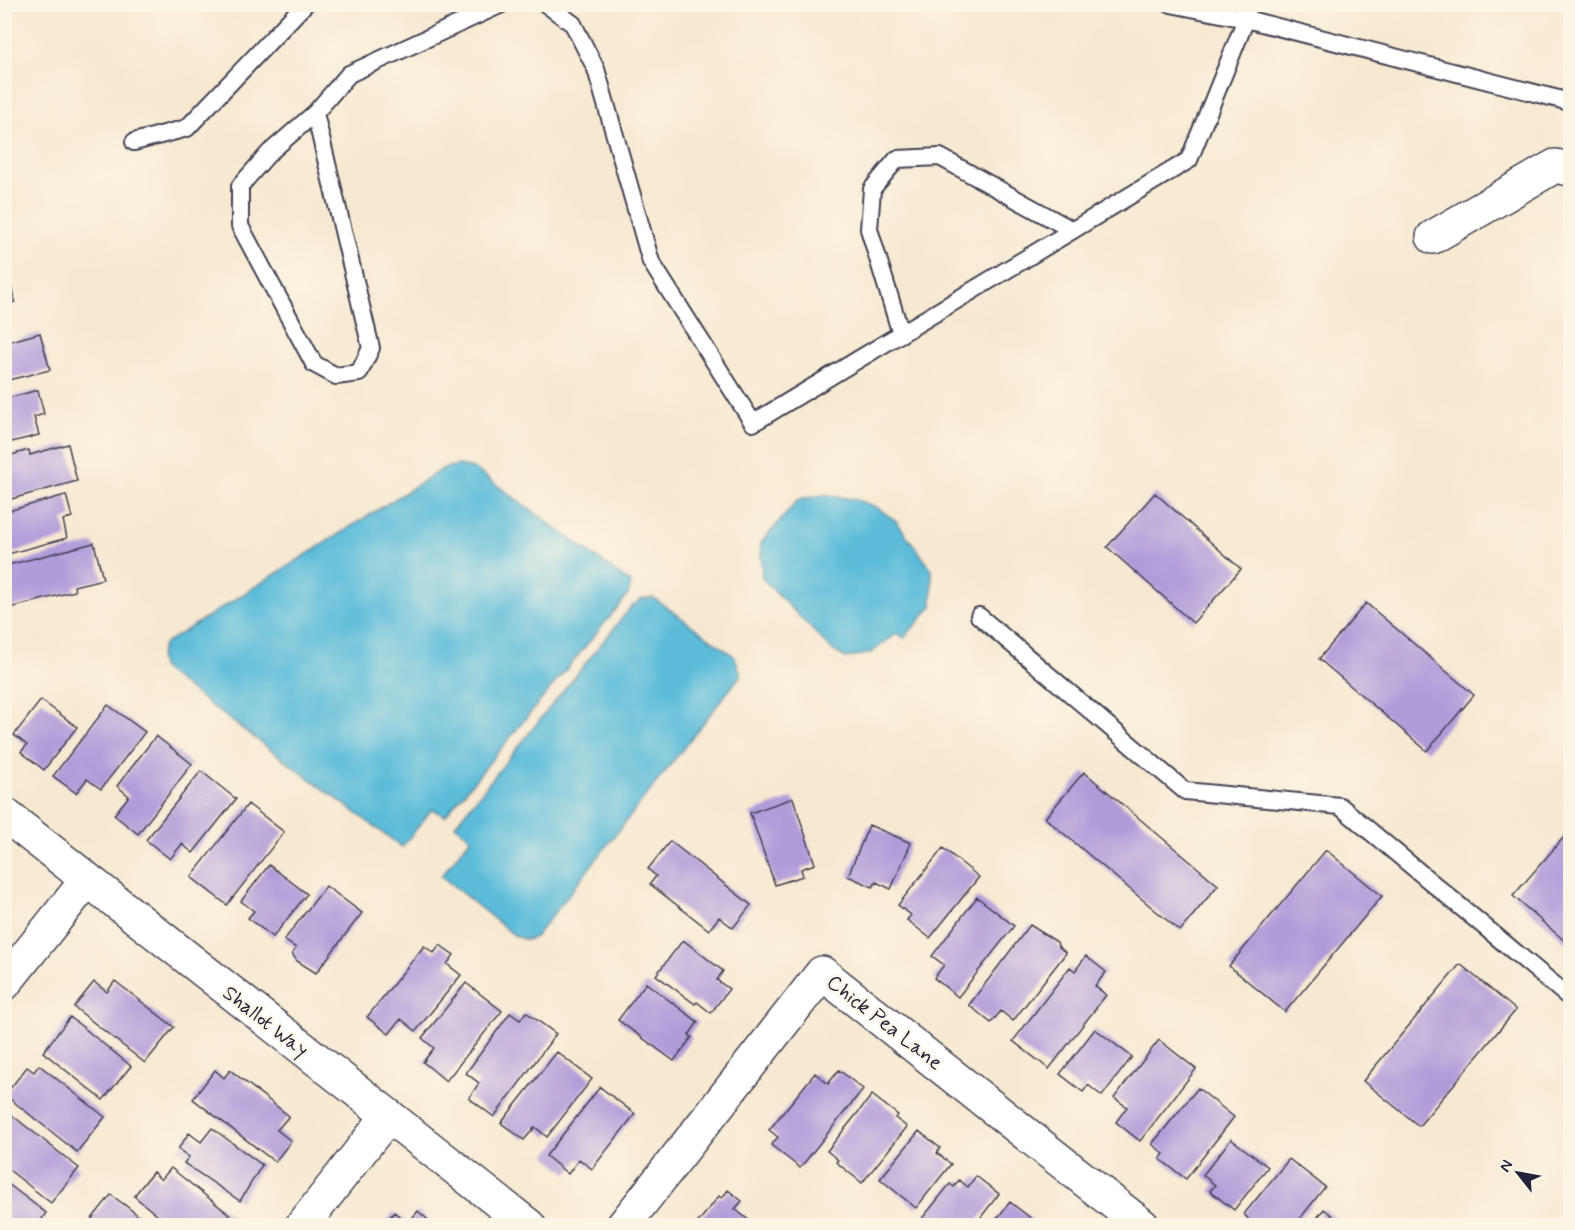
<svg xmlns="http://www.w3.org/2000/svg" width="1575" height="1230" viewBox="0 0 1575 1230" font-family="Mynerve,sans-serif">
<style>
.water{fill:#5bbcd9;stroke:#3e6f8a;stroke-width:1.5}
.building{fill:#b09cd9}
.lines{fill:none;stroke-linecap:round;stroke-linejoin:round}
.service-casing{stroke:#424052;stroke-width:20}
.minor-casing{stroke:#424052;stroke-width:36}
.service{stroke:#fff;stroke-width:16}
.minor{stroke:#fff;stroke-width:33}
.labels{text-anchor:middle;stroke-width:4.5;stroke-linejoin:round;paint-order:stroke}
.street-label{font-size:21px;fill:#22223b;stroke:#fcf5e5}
</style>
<rect width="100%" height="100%" fill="#fcf5e5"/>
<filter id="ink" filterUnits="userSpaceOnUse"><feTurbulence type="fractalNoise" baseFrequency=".0167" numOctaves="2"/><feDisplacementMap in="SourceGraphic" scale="12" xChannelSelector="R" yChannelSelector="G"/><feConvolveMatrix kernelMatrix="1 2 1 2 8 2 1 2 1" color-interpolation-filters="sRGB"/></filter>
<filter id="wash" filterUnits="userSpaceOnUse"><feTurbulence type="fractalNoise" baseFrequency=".008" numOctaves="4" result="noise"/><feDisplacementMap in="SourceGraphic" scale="24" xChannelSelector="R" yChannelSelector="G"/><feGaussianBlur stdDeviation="1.35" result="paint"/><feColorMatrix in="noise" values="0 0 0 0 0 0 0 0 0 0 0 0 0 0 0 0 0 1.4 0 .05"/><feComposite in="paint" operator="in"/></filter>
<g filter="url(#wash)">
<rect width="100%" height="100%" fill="#f7e9d1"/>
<path class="water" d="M460,465L476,470L631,583L628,595L445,816L432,809L402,847L163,670C157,660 160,654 164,644L444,468Z
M823,495L854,499L876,507L896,521L932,570V606L904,638L897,633L871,653L846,658L832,650L762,578L761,543L798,500Z
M654,598L735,657L741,675L535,937L527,940L515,936L441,876L471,838L455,825L631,607L642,599Z"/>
<g id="blocks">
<path class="building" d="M10,281L15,302L4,305V282Z
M40,333L50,370L4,381V343Z
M38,390L44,414L34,417L39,435L4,444V399Z
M68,444L77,481L4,501V457L29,450L30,455Z
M1155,493L1241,569L1193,623L1107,547Z
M66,495L72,517L63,520L67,538L4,555V512Z
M94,543L103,579L74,586L75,591L10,608L9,601L4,602V566Z
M1366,603L1474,695L1427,751L1319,659Z
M41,700L77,727L44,770L21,752L27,745L14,735Z
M108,705L145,732L101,789L87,779L76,793L53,776Z
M156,736L192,764L138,834L114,815L129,796L117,786Z
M201,771L236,799L193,853L182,844L170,859L146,840Z
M1084,772L1218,885L1180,931L1045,818Z
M793,798L815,864L801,869L803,876L775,885L750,813Z
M248,804L284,832L227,905L191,877Z
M869,825L911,843L891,889L876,882L873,887L848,876Z
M1570,830V939L1567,943L1513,896Z
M670,841L751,905L733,928L719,917L709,930L650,884L656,876L648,869Z
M943,848L979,877L930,938L907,920L911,915L898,905Z
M1326,850L1382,896L1285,1012L1229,966Z
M269,865L307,894L273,937L248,918L254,911L241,901Z
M326,886L362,913L316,973L297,961L292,954L296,948L284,940Z
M977,897L1014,926L958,997L934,978L944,965L932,956Z
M1030,925L1057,942L1058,946L1066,953L1013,1021L1001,1011L991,1023L969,1005Z
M683,940L723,971L717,980L729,989L711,1013L697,1002L695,1004L656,975Z
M440,945L454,955L447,964L461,975L416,1031L401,1019L389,1034L367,1017L424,946L434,953Z
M1086,956L1106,972L1095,986L1106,995L1049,1069L1013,1041L1070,967L1075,971Z
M1460,964L1516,1010L1419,1126L1363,1081Z
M115,981L174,1027L145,1063L74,1007L94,982L107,992Z
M466,983L502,1011L446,1081L423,1062L434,1048L422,1038Z
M646,983L698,1022L689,1035L692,1037L674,1061L618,1020Z
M526,1012L556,1034L494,1117L469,1098L479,1083L466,1073L510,1013L520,1020Z
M70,1017L131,1066L103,1100L43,1052Z
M1095,1029L1132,1057L1102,1096L1088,1085L1083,1092L1060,1074Z
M1159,1040L1196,1069L1140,1141L1116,1122L1127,1107L1114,1098Z
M557,1052L592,1079L547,1137L535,1127L524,1140L501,1123Z
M39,1065L105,1117L77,1152L5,1095L27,1067L34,1072Z
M215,1070L224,1078L230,1070L289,1116L277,1130L291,1141L275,1162L193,1099Z
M839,1070L863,1089L800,1168L771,1145L778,1137L769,1130L815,1073L828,1084Z
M600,1087L635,1114L592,1169L579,1159L568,1174L546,1156Z
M1198,1088L1234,1117L1186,1179L1160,1159L1164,1154L1152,1144Z
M872,1095L898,1115L895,1118L907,1127L862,1183L836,1162L838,1160L827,1151Z
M4,1109L79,1168L51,1203L4,1166Z
M212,1128L262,1165L240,1201L184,1163L189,1157L178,1149L189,1133L201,1142Z
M919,1131L940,1148L937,1153L951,1164L916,1208L880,1179Z
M1231,1139L1268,1167L1234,1210L1210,1191L1215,1185L1203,1175Z
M1289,1159L1325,1187L1294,1226H1254L1244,1214Z
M171,1168L231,1216L224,1226H170L134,1196L153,1172L161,1180Z
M976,1176L999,1194L974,1226H916L950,1184L954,1187L959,1180L968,1187Z
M4,1181L46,1213L37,1226H4Z
M728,1190L742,1201L735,1209L756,1226H695L719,1196L722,1198Z
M111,1195L125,1205L151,1226H86Z
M1010,1202L1033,1220L1029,1226H991Z
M1324,1209L1334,1217L1345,1226H1311Z
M418,1211L435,1226H383L394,1212L408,1223Z"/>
</g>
</g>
<g filter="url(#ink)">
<use href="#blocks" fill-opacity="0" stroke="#424052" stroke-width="1.5"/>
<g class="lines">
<g class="service-casing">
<path id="service" d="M546,4L573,24L596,69L651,262L753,423L1189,160L1246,19L1171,4
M1249,4L1246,19L1570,102
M315,113L371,348L359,373L336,376L314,364L240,226V186L269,153L315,113L349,74L502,4
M134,142L187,128L305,4
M901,334L869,229L872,189L897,159L940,157L1072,230
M979,616L1185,791L1340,806L1570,998"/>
</g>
<g class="minor-casing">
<path id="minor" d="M1433,237L1555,166L1570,169
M4,814L529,1226
M4,984L87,880
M302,1226L388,1116
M623,1226L822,973L1143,1226"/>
</g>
<use href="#service" class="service"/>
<use href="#minor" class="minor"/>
</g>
</g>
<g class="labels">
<g class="street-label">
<text transform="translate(266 1021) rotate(38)" y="7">Shallot Way</text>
<text transform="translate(885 1022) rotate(38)" y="7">Chick Pea Lane</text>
</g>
</g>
<rect width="1575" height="1230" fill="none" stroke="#fcf5e5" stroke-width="24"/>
<g transform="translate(1518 1173) rotate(301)" stroke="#fcf5e5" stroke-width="4.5" paint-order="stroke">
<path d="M0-4.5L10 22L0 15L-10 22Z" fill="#22223b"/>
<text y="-9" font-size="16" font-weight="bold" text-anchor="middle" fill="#22223b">N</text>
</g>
</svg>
